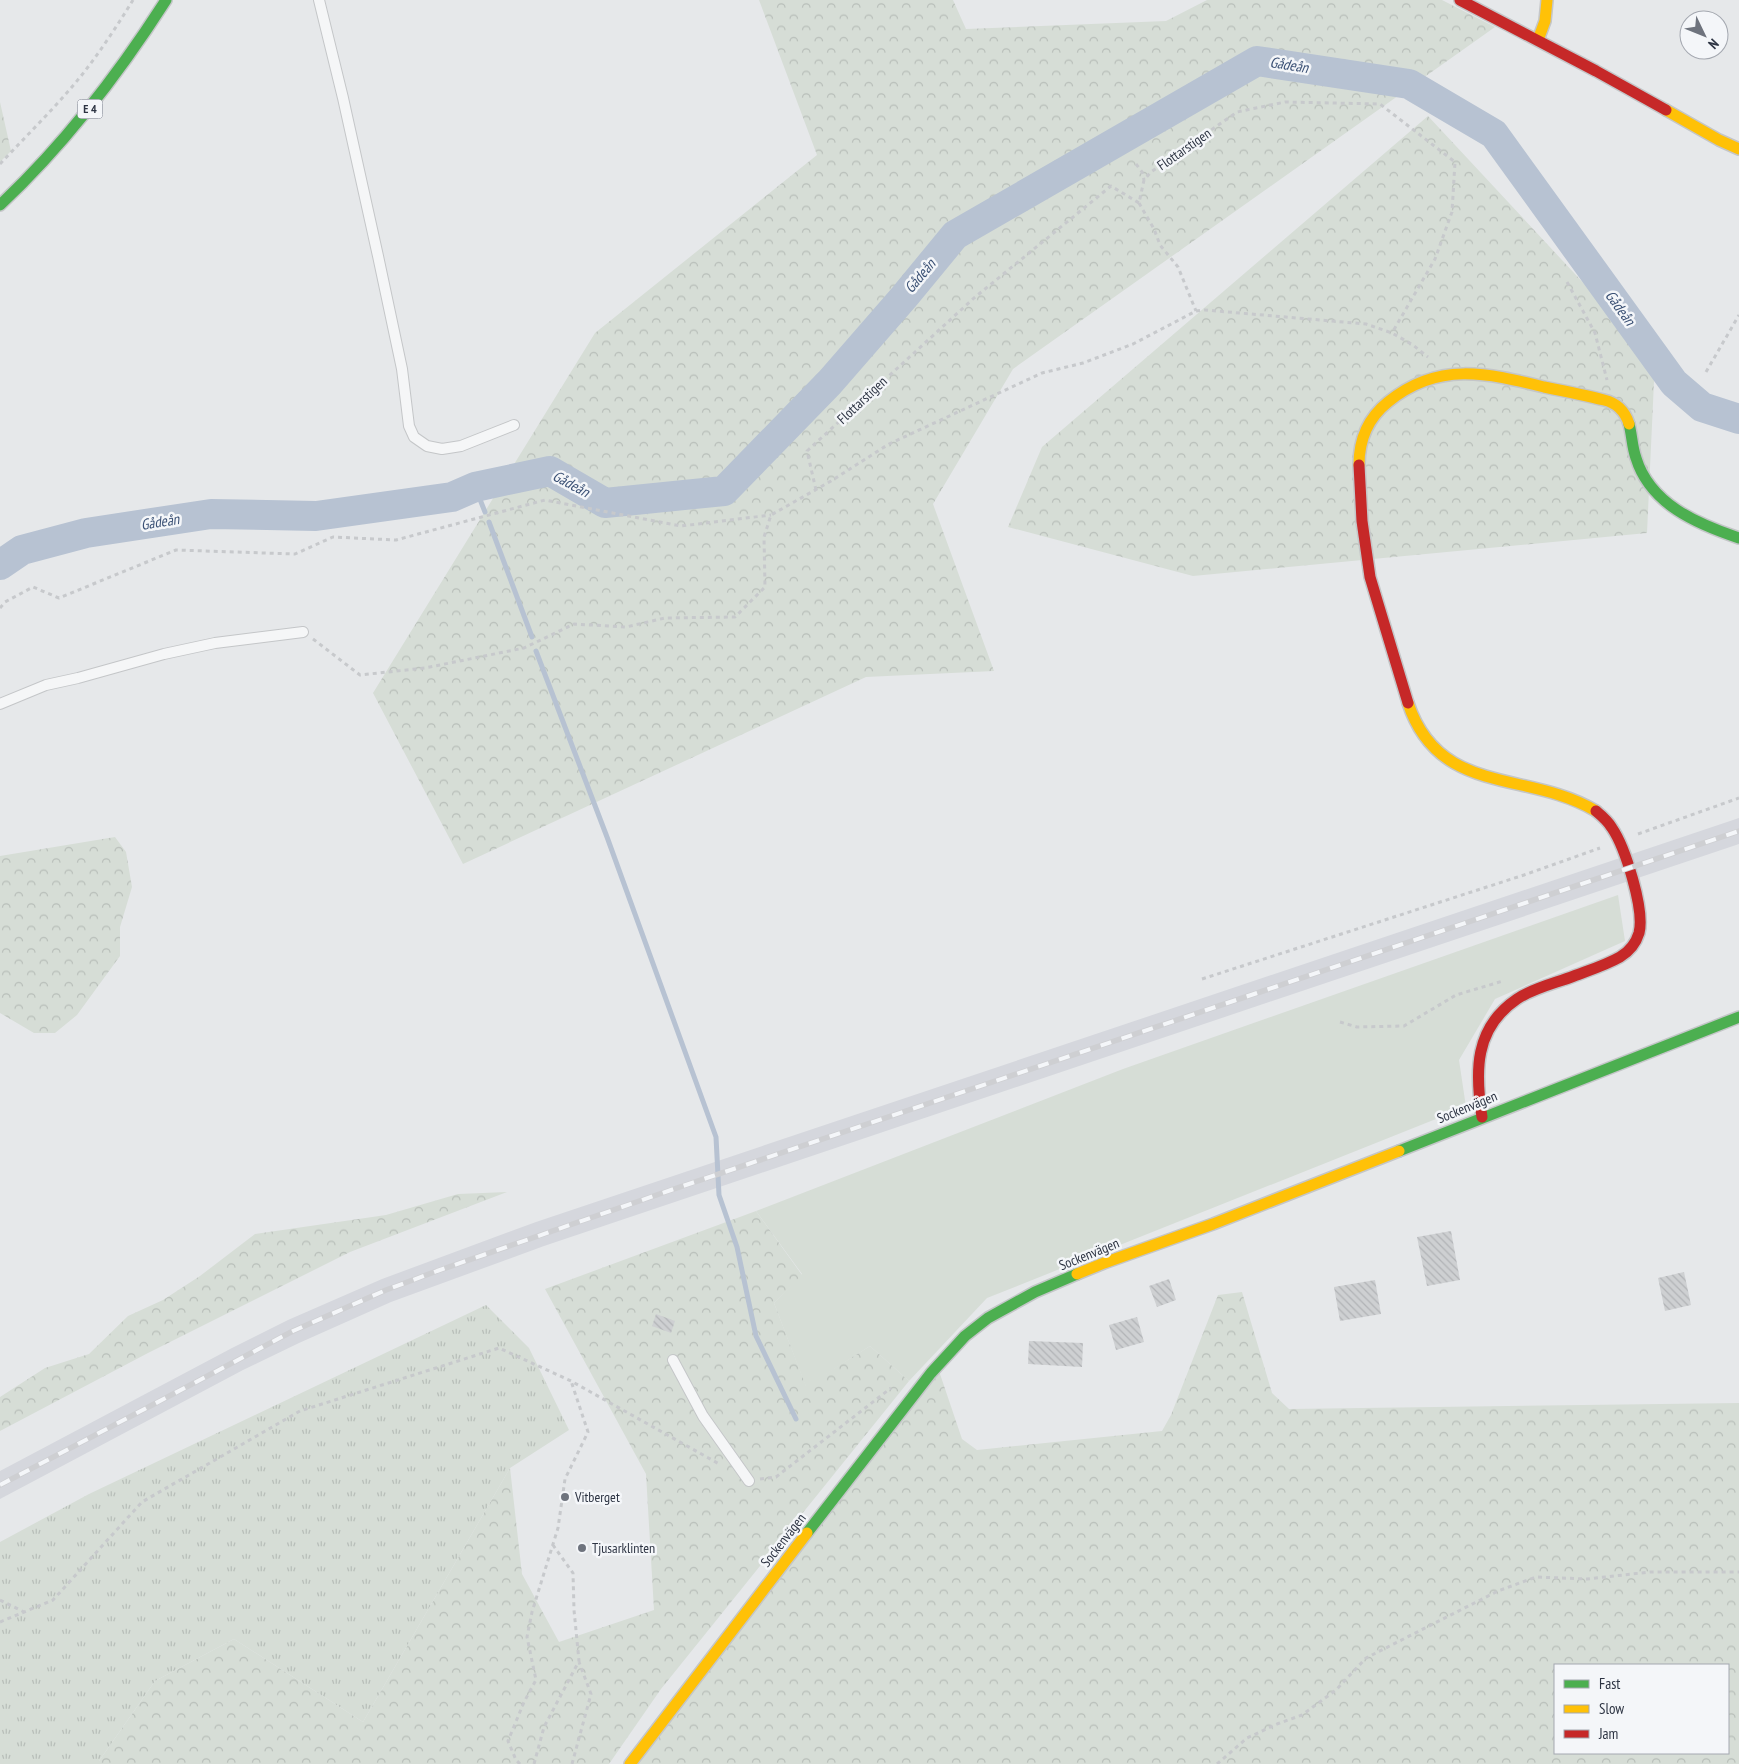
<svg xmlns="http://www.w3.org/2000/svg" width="1739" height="1764" viewBox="0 0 1739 1764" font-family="'PT Sans Narrow',sans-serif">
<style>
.built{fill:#d5d7dd}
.green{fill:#d6ddd6}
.forest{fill:url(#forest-crowns);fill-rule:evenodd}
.park{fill:url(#park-tufts)}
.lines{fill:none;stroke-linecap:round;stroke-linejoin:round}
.stream{stroke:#b7c2d2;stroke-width:5}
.river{stroke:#b7c2d2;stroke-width:30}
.building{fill:url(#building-back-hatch)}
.lane-casing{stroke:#c4c6c8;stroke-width:12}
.fast-casing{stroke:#c4c6c8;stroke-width:14}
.slow-casing{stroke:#c4c6c8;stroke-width:14}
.jam-casing{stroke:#c4c6c8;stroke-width:14}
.path{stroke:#c7c9cc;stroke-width:3;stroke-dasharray:4 4;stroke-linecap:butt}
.lane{stroke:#f5f6f7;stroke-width:10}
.fast{stroke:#4caf50;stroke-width:11}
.slow{stroke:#ffc107;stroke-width:11}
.jam{stroke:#c62828;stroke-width:11}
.rail-casing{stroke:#cecfd2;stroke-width:5.5}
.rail{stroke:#f4f6f9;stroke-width:4;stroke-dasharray:11;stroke-linecap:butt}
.poi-dot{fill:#6e737d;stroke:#f4f6f9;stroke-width:2}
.labels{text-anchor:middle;stroke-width:5;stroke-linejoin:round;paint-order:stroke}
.shield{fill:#f4f6f9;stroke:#696e7a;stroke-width:1}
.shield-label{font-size:12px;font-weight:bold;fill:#2d3443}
.street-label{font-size:14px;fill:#2d3443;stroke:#f4f6f9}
.poi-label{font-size:14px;fill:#2d3443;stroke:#f4f6f9;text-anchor:start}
.water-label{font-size:15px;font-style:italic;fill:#3a5074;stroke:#f4f6f9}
</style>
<defs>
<pattern id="forest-crowns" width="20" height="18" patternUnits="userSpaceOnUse" patternTransform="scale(1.25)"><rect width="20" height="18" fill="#d6ddd6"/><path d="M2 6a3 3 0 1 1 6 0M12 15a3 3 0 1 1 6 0" fill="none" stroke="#b8beb9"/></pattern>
<pattern id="park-tufts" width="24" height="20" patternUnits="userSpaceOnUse" patternTransform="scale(1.25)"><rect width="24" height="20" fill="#d6ddd6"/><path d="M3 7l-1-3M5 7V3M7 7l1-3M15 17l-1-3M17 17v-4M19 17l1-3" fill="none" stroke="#b8beb9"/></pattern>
<pattern id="building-back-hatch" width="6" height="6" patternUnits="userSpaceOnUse" patternTransform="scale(1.25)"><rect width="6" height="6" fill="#ced0d2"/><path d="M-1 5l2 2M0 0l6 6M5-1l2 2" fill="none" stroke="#b1b3b6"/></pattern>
</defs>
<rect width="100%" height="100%" fill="#e6e8ea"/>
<path class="built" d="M1739,818V844L544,1246L391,1302L299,1343L243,1370L0,1499V1471L232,1348L288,1320L382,1279L536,1222Z"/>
<path class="green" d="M1618,895L1625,941L1495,999L1459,1060L1466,1107L987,1298L909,1381L870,1346L806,1387L774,1303L802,1274L756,1211L1123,1069Z"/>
<path class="forest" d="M759,0H953L966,29L1166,21L1207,0H1442L1495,27L1013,369L933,504L994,671L866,677L463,864L373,693L595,333L817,155Z
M0,102L11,151L0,162Z
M1428,116L1655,360L1647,533L1193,576L1008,527L1042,447Z
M115,837L126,852L132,887L120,927V956L77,1015L55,1033H34L0,1013V856Z
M507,1192L350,1252L148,1353L0,1431V1397L45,1368L89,1354L128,1316L163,1300L200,1276L255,1234L386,1215L458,1194Z
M756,1211L802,1275L774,1303L806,1386L870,1346L909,1381L661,1689L609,1764H99V1761L155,1681L234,1639L363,1722L510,1468L522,1574L559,1642L654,1610L646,1474L545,1289Z
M1242,1292L1272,1393L1289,1409L1739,1403V1764H635L939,1371L962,1439L977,1450L1162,1431L1171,1415L1218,1295ZM1555,1665H1728V1753H1555Z"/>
<path class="park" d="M486,1305L529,1348L569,1430L510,1468L363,1722L234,1639L155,1681L99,1761V1764H0V1542L89,1494Z"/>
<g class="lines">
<path class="stream" d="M475,487L485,512
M489,522L532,637
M536,651L607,837L716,1137L719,1195L737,1247L756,1336L796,1419"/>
<path class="river" d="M0,565L22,550L86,533L211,514L316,516L452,497L475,487L550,471L605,503L724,491L830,382L904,297L955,235L1257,61L1409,84L1494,134L1674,383L1702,407L1739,419"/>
</g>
<path class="building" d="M1451,1231L1460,1280L1427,1286L1417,1237Z
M1684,1272L1691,1305L1665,1311L1658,1278Z
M1169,1279L1176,1300L1157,1307L1149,1286Z
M1375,1280L1381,1314L1340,1321L1334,1287Z
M656,1314L675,1321L671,1333L652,1326Z
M1137,1317L1144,1342L1116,1350L1109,1325Z
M1029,1341L1083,1343L1082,1367L1028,1364Z"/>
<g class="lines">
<g class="lane-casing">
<path id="lane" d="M319,0L343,98L378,256L402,369L409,426L414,437L427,446L442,449L461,446L514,425
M0,704L46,685L78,678L164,654L215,643L303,632
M673,1360L703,1416L749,1481"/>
</g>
<g class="fast-casing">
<path id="fast" d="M0,205C65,144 118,75 166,0
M1629,424C1632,435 1632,447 1636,458C1650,504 1697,524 1739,538
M1399,1151L1739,1017
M807,1533L931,1373L965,1336L988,1318L1035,1292L1077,1274"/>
</g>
<g class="slow-casing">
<path id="slow" d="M1538,40L1545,21L1547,0
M1666,110L1719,140L1739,149
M1359,465C1359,440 1368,418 1388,402C1438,361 1487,373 1544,387C1564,391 1584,395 1604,400C1617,403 1625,411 1629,424
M1408,703C1439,797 1528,770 1596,811
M1077,1274L1104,1263L1213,1224L1399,1151
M630,1764L807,1533"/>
</g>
<g class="jam-casing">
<path id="jam" d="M1460,0L1596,71L1666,110
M1359,465L1362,521L1370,577L1408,703
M1482,1117C1475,1072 1474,1028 1517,999C1533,988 1556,983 1574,976C1590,970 1606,965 1620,957C1630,951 1636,943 1639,933C1645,910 1625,847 1612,828C1608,821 1602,816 1596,811"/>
</g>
<path class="path" d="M0,164C27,135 56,107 81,76C100,52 117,26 133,0
M1136,164L1142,172L1144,180
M1139,203L1154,229L1160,245L1178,267L1196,311
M1567,282L1595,333L1607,380
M1706,372L1739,315
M816,490L807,451L974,298L1111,186L1139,203L1144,180L1151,172L1237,112L1285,102L1380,104L1455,162L1452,212L1435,259L1392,333
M0,608L5,602L33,587L59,598L176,550L295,554L333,537L396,540L545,500L681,526L771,515
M313,639L360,675L425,668L524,648L574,624L626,627L665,618L735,617L765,587L764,537L771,515L831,481L889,444L1042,373L1083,363L1133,344L1196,311L1205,310L1366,324L1392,333L1413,345L1428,357
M1638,834L1739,798
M1202,979L1524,875L1600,848
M1340,1022L1357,1027L1404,1026L1456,995L1503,981
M760,1479L776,1477L891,1388
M0,1600L24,1612
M0,1622L53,1600L142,1502L300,1411L499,1348L571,1381L721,1465
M520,1764L516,1760L508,1741L524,1702L536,1680L527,1637L532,1612L558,1528L565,1479L588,1432L571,1381
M534,1764L544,1727L579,1661L574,1610L573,1573L553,1545
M572,1764L591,1694L579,1662
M1217,1764L1247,1738L1277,1724L1302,1715L1336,1690L1366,1658L1498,1591L1536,1577L1587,1579L1650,1572H1739"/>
<use href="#lane" class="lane"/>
<use href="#fast" class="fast"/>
<use href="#slow" class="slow"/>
<use href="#jam" class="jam"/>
<g class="rail-casing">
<path id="rail" d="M0,1485L293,1331L386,1290L437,1271L671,1190L1739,831"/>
</g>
<use href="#rail" class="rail"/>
</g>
<g class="poi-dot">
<circle cx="565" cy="1497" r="5"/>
<circle cx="582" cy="1548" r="5"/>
</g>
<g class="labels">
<rect class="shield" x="77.5" y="99.5" width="25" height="19" rx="4"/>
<g class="shield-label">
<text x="90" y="113">E 4</text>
</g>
<g class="street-label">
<text transform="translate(1184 149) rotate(-35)" y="5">Flottarstigen</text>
<text transform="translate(862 400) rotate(-43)" y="5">Flottarstigen</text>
<text transform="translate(1467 1107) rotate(-22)" y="5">Sockenvägen</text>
<text transform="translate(1089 1254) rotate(-22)" y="5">Sockenvägen</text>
<text transform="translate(783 1540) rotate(-52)" y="5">Sockenvägen</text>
</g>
<g class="poi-label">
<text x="575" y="1502">Vitberget</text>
<text x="592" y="1553">Tjusarklinten</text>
</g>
<g class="water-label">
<text transform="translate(1289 65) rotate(9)" y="5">Gådeån</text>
<text transform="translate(920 276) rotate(-50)" y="5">Gådeån</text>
<text transform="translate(1620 308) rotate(54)" y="5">Gådeån</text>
<text transform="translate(571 484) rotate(28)" y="5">Gådeån</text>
<text transform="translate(160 522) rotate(-9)" y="5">Gådeån</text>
</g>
</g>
<rect x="1554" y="1664" width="175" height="90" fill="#f4f6f9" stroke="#a4a8b0"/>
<rect x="1564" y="1680" width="25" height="8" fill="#4caf50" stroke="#a4a8b0"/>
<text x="1599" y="1689" font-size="15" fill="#2d3443">Fast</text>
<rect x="1564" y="1705" width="25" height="8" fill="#ffc107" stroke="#a4a8b0"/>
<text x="1599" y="1714" font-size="15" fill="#2d3443">Slow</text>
<rect x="1564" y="1730" width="25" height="8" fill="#c62828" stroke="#a4a8b0"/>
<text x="1599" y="1739" font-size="15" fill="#2d3443">Jam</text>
<g transform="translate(1704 35) rotate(133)"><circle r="24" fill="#f4f6f9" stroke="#a4a8b0"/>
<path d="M0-4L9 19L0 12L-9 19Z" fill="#6e737d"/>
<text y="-8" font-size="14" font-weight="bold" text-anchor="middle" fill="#2d3443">N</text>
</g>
</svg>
